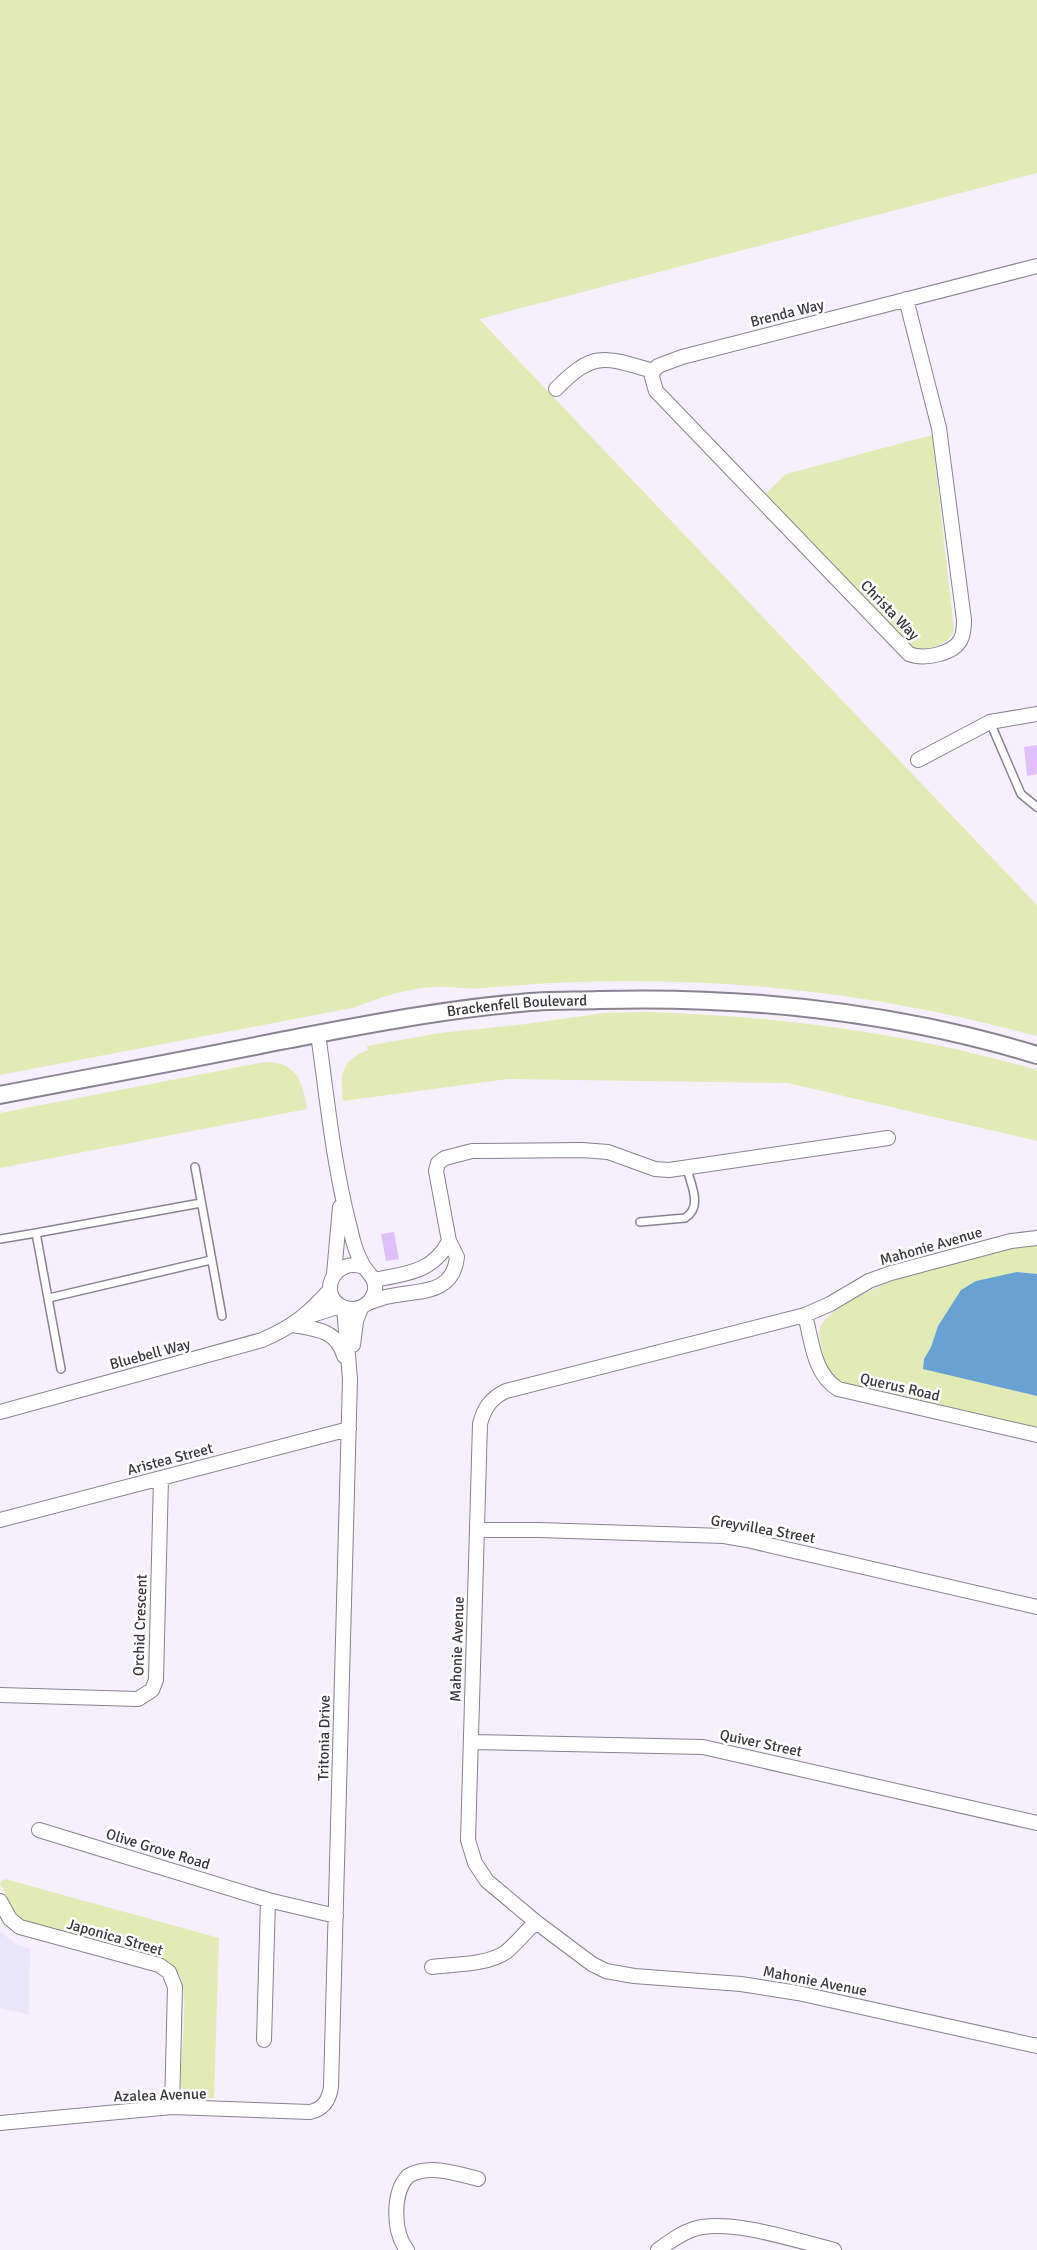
<svg xmlns="http://www.w3.org/2000/svg" width="1037" height="2250" viewBox="0 0 1037 2250" font-family="Signika,sans-serif">
<style>
.commercial{fill:#e9e5fb}
.green{fill:#e2eab6}
.water{fill:#68a2d2}
.building{fill:#e0bffe}
.lines{fill:none;stroke-linecap:round;stroke-linejoin:round}
.service-casing{stroke:#898290;stroke-width:10}
.minor-casing{stroke:#898290;stroke-width:16}
.tertiary-casing{stroke:#898290;stroke-width:20}
.service{stroke:#fff;stroke-width:7}
.minor{stroke:#fff;stroke-width:14}
.tertiary{stroke:#fff;stroke-width:16}
.labels{text-anchor:middle;stroke-width:5;stroke-linejoin:round;paint-order:stroke}
.street-label{font-size:15px;fill:#39363c;stroke:#fff}
</style>
<rect width="100%" height="100%" fill="#f6effd"/>
<path class="commercial" d="M0,1932L18,1945L30,1949L29,2015L0,2008Z"/>
<path class="green" d="M0,0H1037V173L479,319L1037,905V1036C856,987 671,970 484,988C466,990 452,986 435,987C406,988 379,998 352,1008L0,1075Z
M932,435L954,630C949,644 934,648 921,650L909,645L765,494L786,474Z
M646,1012C779,1016 909,1033 1037,1070V1141L788,1083L508,1079L343,1101C340,1075 341,1060 368,1050L367,1046L440,1033L526,1024L604,1013Z
M265,1062C297,1062 303,1082 307,1109L0,1168V1113Z
M1037,1244V1274L1017,1272L938,1326L931,1347L924,1359L923,1368L1037,1396V1427L847,1384C832,1378 826,1369 823,1353C821,1344 817,1335 821,1326C828,1308 884,1283 903,1277L1021,1246Z
M5,1879L219,1938L214,2098C200,2098 189,2099 181,2086C179,2059 190,1995 180,1976C176,1968 170,1964 163,1959L25,1921L15,1913L0,1883Z"/>
<path class="water" d="M1017,1272L1037,1274V1396L923,1369L924,1359L931,1347L938,1326L961,1290L976,1281Z"/>
<path class="building" d="M1037,745V774L1027,776L1024,747Z
M394,1232L399,1259L386,1261L381,1234Z"/>
<g class="lines">
<g class="service-casing">
<path id="service" d="M990,722L1021,794L1037,807
M195,1167L222,1316
M640,1222L685,1218C703,1207 691,1185 687,1169
M36,1233L201,1203
M0,1239L36,1233L61,1369
M49,1298L211,1260"/>
</g>
<g class="minor-casing">
<path id="minor" d="M653,371L652,377L656,391L909,654C924,660 954,654 961,639C964,633 964,626 964,620L939,428L906,299
M556,389C594,350 605,357 653,371L658,366L682,357L1037,266
M918,760L990,722L1037,714
M318,1034C327,1097 333,1162 349,1224C351,1232 353,1242 356,1250C358,1255 361,1262 364,1267C370,1275 376,1279 375,1290C372,1305 356,1313 343,1307C317,1296 333,1256 364,1267
M1037,1238L1011,1241L891,1273L869,1281L830,1304L805,1315L506,1391C491,1398 484,1408 480,1424L468,1840L475,1863L487,1881L536,1922L592,1964L606,1971L634,1976L741,1984L798,1993L1037,2046
M334,1274L340,1207
M374,1280C405,1274 434,1272 449,1241
M368,1303C376,1300 383,1297 391,1296C419,1290 453,1295 457,1257L449,1241L436,1171L438,1163L445,1158L472,1151L582,1150L608,1152L655,1169L669,1170L888,1138
M805,1315C812,1341 813,1373 838,1389L1037,1435
M306,1317L340,1306
M293,1325C316,1329 337,1330 344,1356
M353,1345L356,1321L361,1308
M0,1412L262,1340C294,1326 307,1315 330,1290
M0,1520L349,1429
M477,1530H539L724,1536L747,1540L1037,1607
M0,1695L138,1699L152,1690L156,1680L161,1478
M471,1742L703,1747L1037,1823
M39,1830L268,1900L336,1916
M0,1901L10,1919L20,1927L159,1965L169,1972L175,1987L172,2107
M432,1967C455,1964 487,1965 506,1952C517,1943 526,1931 536,1922
M264,2040L268,1900
M0,2123L172,2107L310,2112C323,2109 329,2101 331,2087L350,1379L344,1308
M407,2250C393,2232 392,2193 408,2176C429,2164 456,2173 478,2179
M658,2250C669,2242 681,2233 694,2229C729,2218 798,2241 834,2250"/>
</g>
<g class="tertiary-casing">
<g id="tertiary">
<path id="s1" d="M0,1095C93,1077 187,1060 280,1041C359,1026 439,1010 520,1003C546,1000 573,1001 599,1000C746,996 896,1012 1037,1055"/>
</g>
</g>
<use href="#service" class="service"/>
<use href="#minor" class="minor"/>
<use href="#tertiary" class="tertiary"/>
</g>
<g class="labels">
<g class="street-label">
<text transform="translate(787 313) rotate(-14)" y="5">Brenda Way</text>
<text transform="translate(890 610) rotate(46)" y="5">Christa Way</text>
<text dy="5" stroke="none"><textPath href="#s1" startOffset="525">Brackenfell Boulevard</textPath></text>
<text transform="translate(931 1246) rotate(-16)" y="5">Mahonie Avenue</text>
<text transform="translate(150 1354) rotate(-15)" y="5">Bluebell Way</text>
<text transform="translate(900 1387) rotate(13)" y="5">Querus Road</text>
<text transform="translate(170 1459) rotate(-15)" y="5">Aristea Street</text>
<text transform="translate(763 1529) rotate(10)" y="5">Greyvillea Street</text>
<text transform="translate(140 1625) rotate(-88)" y="5">Orchid Crescent</text>
<text transform="translate(457 1649) rotate(-88)" y="5">Mahonie Avenue</text>
<text transform="translate(324 1738) rotate(-89)" y="5">Tritonia Drive</text>
<text transform="translate(761 1743) rotate(12)" y="5">Quiver Street</text>
<text transform="translate(158 1849) rotate(17)" y="5">Olive Grove Road</text>
<text transform="translate(115 1937) rotate(16)" y="5">Japonica Street</text>
<text transform="translate(815 1981) rotate(11)" y="5">Mahonie Avenue</text>
<text transform="translate(160 2095) rotate(-2)" y="5">Azalea Avenue</text>
</g>
</g>
</svg>
